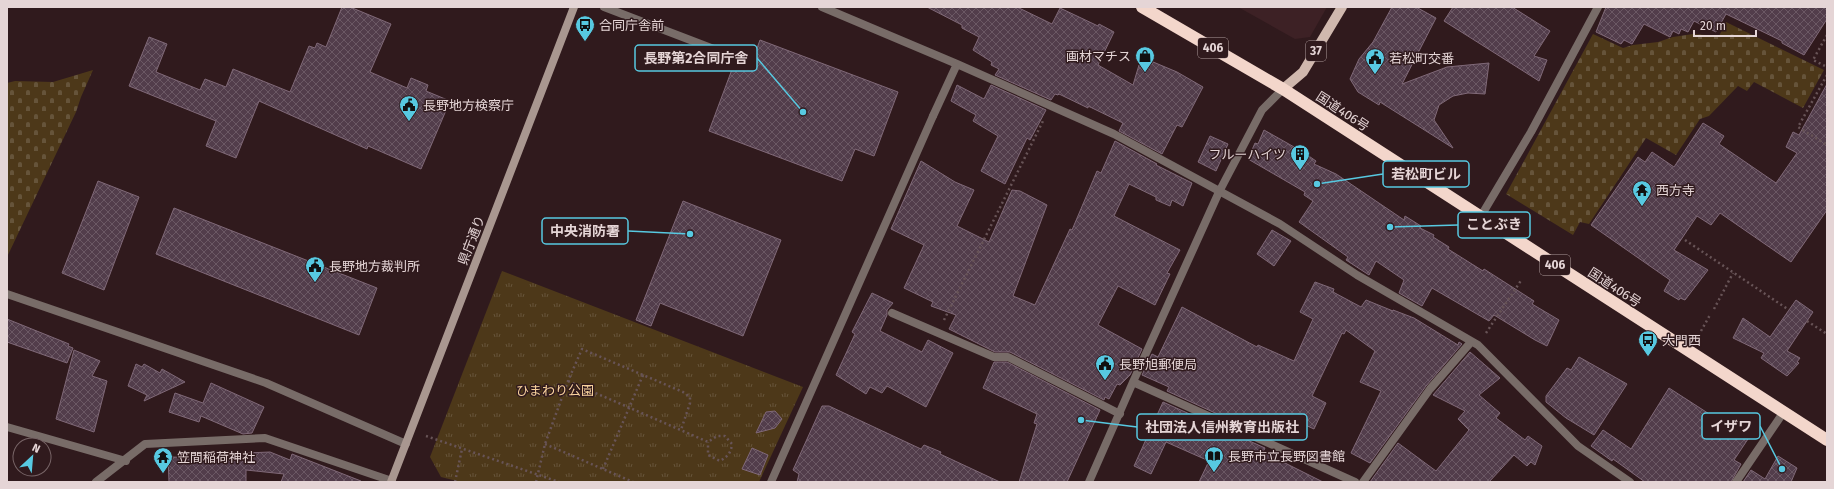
<svg xmlns="http://www.w3.org/2000/svg" width="1834" height="489" viewBox="0 0 1834 489" font-family="'Fira Sans','Noto Sans JP',sans-serif">
<style>
.built{fill:#3d2125}
.cemetery{fill:url(#cemetery-stones)}
.park{fill:url(#park-tufts)}
.building{fill:url(#building-cross-hatch);stroke:#806978}
.lines{fill:none;stroke-linecap:round;stroke-linejoin:round}
.path{stroke:#685457;stroke-width:2.5;stroke-dasharray:2 3;stroke-linecap:butt}
.lane{stroke:#786c68;stroke-width:8}
.street{stroke:#786c68;stroke-width:8}
.secondary{stroke:#a99790;stroke-width:8}
.primary{stroke:#d0b8ae;stroke-width:10}
.highway{stroke:#f3d6cb;stroke-width:12}
.labels{text-anchor:middle;stroke-width:3;stroke-linejoin:round;paint-order:stroke}
.shield{fill:#301a1d;stroke:#af9d9e;stroke-width:1}
.shield-label{font-size:12px;font-weight:bold;fill:#e5d5d6}
.poi-label{font-size:13px;fill:#e5d5d6;stroke:#301a1d;text-anchor:start}
.street-label{font-size:13px;fill:#e5d5d6;stroke:#301a1d}
.park-label{font-size:13px;fill:#fad39e;stroke:#301a1d}
.leader{fill:none;stroke:#57c9e1;stroke-width:1.5}
.callout-dot{fill:#57c9e1;stroke:#301a1d;stroke-width:1.5}
.callout{fill:#301a1d;stroke:#57c9e1;stroke-width:1.5}
.callout-label{font-size:14px;text-anchor:middle;font-weight:bold;fill:#e5d5d6}
</style>
<defs>
<pattern id="cemetery-stones" width="16" height="16" patternUnits="userSpaceOnUse"><rect width="16" height="16" fill="#4d3819"/><path d="M2 7V4a2 2 0 0 1 4 0v3zM10 15v-3a2 2 0 0 1 4 0v3z" fill="#66543a"/></pattern>
<pattern id="park-tufts" width="24" height="20" patternUnits="userSpaceOnUse"><rect width="24" height="20" fill="#4d3819"/><path d="M3 7l-1-3M5 7V3M7 7l1-3M15 17l-1-3M17 17v-4M19 17l1-3" fill="none" stroke="#66543a"/></pattern>
<pattern id="building-cross-hatch" width="8" height="8" patternUnits="userSpaceOnUse"><rect width="8" height="8" fill="#523d4b"/><path d="M0 0l8 8M0 8l8-8" fill="none" stroke="#6b5864"/></pattern>
</defs>
<rect width="100%" height="100%" fill="#301a1d"/>
<path class="built" d="M1238,7H1327L1310,37L1295,39Z"/>
<path class="cemetery" d="M1726,22L1824,70L1803,108L1754,82L1747,91L1738,86L1709,116L1700,119L1676,155L1646,138L1589,224L1580,222L1573,235L1506,194L1593,34L1623,48L1633,45L1658,42L1673,37L1693,34L1719,36Z
M93,70L81,97L76,112L7,257V83L15,81L53,82Z"/>
<path class="park" d="M502,271L803,387L759,482H461L441,477L430,457Z"/>
<path class="building" d="M342,7H350L391,24L370,72L407,88L411,78L428,85L426,91L450,101L421,169L368,146L367,149L259,101L236,158L206,146L216,121L129,86L149,37L167,44L156,72L200,90L205,79L226,87L233,69L290,92L309,46L315,48L317,43L326,47Z
M927,7H1017L1052,24L1060,8L1098,26L1099,24L1114,32L1098,65L1133,85L1139,65L1143,66L1146,59L1177,72L1203,87L1182,127L1177,125L1162,154L1119,131L1123,123L1088,106V108L1059,94L1058,95L1055,94L1051,100L995,75L999,69L991,65L992,62L973,50L979,37L962,28V25Z
M1392,7H1416L1436,18L1402,84L1447,67L1489,63L1485,94L1468,93L1453,96L1439,105L1434,120L1453,148L1380,102L1379,105L1358,92L1350,79L1359,59L1373,42Z
M1453,7H1512L1550,31L1534,56L1547,60L1539,81L1444,21Z
M1606,7H1827V19L1804,55L1782,43V41L1726,14L1716,32L1694,21L1688,32L1681,29L1679,34L1673,31L1670,37L1644,24L1632,44L1624,40L1621,44L1596,32Z
M760,40L898,92L874,156L855,149L842,181L709,131L734,64L749,70Z
M1827,84V210L1791,262L1720,213L1711,225L1697,216L1674,250L1708,270L1685,300L1680,298L1679,300L1664,291L1670,280L1591,225L1638,157L1645,162L1652,152L1674,167L1703,123L1724,136L1719,144L1776,183L1797,153L1786,147L1793,132L1799,135Z
M957,85L984,99L991,85L1046,110L1030,140L1027,138L1005,184L981,171L998,136L973,121L976,115L951,101Z
M1264,130L1303,152L1316,161L1314,164L1336,174L1404,220L1405,216L1421,226L1420,228L1434,235L1433,237L1449,247L1448,249L1483,271L1484,269L1534,301L1532,304L1559,320L1547,346L1535,340L1494,315L1489,321L1432,288L1422,306L1399,293L1404,280L1376,261L1369,275L1346,260L1348,257L1299,222L1313,201L1304,195L1305,192L1248,159L1255,143L1258,144Z
M1210,136L1228,144L1216,171L1198,162Z
M1115,141L1157,164L1156,165L1192,183L1183,206L1172,200L1170,206L1156,200V197L1129,184L1114,216L1180,250L1167,273L1170,274L1155,305L1118,286L1098,325L1142,349L1130,375L1120,385L1117,384L1109,399L1105,397L1104,400L1010,352H995L949,329L956,315L931,306L933,302L904,288L924,245L891,229L921,161L955,182L974,190L957,226L989,242L1012,190L1020,191L1047,205L1013,296L1035,305L1070,229L1072,230L1097,171L1101,173Z
M98,181L139,197L104,290L62,273Z
M683,201L781,240L743,336L660,303L651,326L636,320Z
M174,208L377,288L359,335L156,254Z
M1272,230L1291,241L1274,266L1257,254Z
M1315,282L1334,289L1333,292L1361,307L1366,300L1393,311V310L1414,318L1458,345L1459,342L1462,344L1426,386L1370,463L1351,453L1381,391L1360,382L1375,351L1346,330L1344,334L1342,333L1312,396L1326,403L1314,429L1281,414L1270,438L1167,391L1169,387L1142,375L1152,354L1158,357L1182,307L1257,347L1258,345L1294,361L1313,319L1300,312Z
M872,293L893,303L887,310V315L880,331L922,352L928,340L953,353L926,407L887,386L882,393L870,387L866,394L836,375L855,334L852,332Z
M1796,300L1813,312L1787,351L1800,358L1797,362L1799,363L1787,376L1761,358L1764,353L1733,338L1743,318L1770,337Z
M7,319L69,344L68,346L73,348L67,363L7,342Z
M74,350L100,361L92,376L107,381L94,432L56,419Z
M1470,352L1500,378L1479,395L1500,413L1496,418L1525,440L1528,436L1542,446L1535,465L1531,462L1527,466L1514,455L1489,482H1370L1398,443L1436,471L1469,430L1458,419L1465,411L1433,395Z
M1579,357L1627,384L1594,435L1566,418L1546,402V396L1567,368L1571,370Z
M994,362H1007L1100,410L1067,482H1019L1037,424L1034,423L1037,414L983,388Z
M136,364L142,367L144,364L160,373L162,369L185,382L144,401L147,395L128,386Z
M211,383L264,407L252,433L243,434L201,416L199,422L169,412L175,393L203,403Z
M1669,388L1748,439L1734,460L1741,464L1731,482H1645L1613,459L1612,461L1591,446L1603,430L1631,449Z
M1163,402L1265,448L1263,452L1323,482H1199L1209,461L1166,442L1151,474L1134,466Z
M822,406H829L921,449L924,445L941,452L940,454L1000,482H797L799,474L793,470Z
M775,411L782,419L775,428L756,433L766,412Z
M752,448L768,455L760,475L742,469Z
M270,452L290,460L292,454L361,481V482H281L284,474L246,470V482H169L168,457L221,458L222,454Z
M1778,456L1797,468L1791,482H1743L1751,470L1765,479Z"/>
<g class="lines">
<path class="path" d="M1827,35L1813,60L1827,67
M1827,75L1798,127L1827,145
M1685,240L1789,310
M1714,309L1733,273
M944,320L1044,119
M1807,321L1827,334
M1701,331L1710,315
M1486,333L1522,279
M568,381L708,442L717,436H725L732,444C731,453 728,456 720,461L708,455V442
M426,436L559,482
M545,444L633,482
M603,469L643,375
M455,482L462,449
M536,482L545,444L568,381L582,349L683,392L690,397V403L681,430"/>
<path class="lane" d="M604,7L719,51
M822,7L957,64L1114,134L1280,224L1357,275L1478,345L1578,446L1630,482
M933,116L957,64
M7,294L266,383L406,444
M892,313L994,357H1008L1120,414
M7,427L126,461
M1363,482L1430,389L1471,342"/>
<path class="street" d="M1481,216L1531,132L1598,7
M1133,382L1355,482
M96,482L145,444L265,438L392,481
M771,482L933,116
M1089,482L1133,382L1219,192L1262,110L1283,89
M1736,482L1783,413"/>
<path class="secondary" d="M391,482L574,7"/>
<path class="primary" d="M1283,89L1303,72L1342,7"/>
<path class="highway" d="M1142,7L1283,89L1827,440"/>
</g>
<defs>
<g id="bus-pin" transform="scale(1)"><path d="M0 17L-7.5 6A9.5 9.5 0 1 1 7.5 6Z" fill="#57c9e1" stroke="#301a1d"/><path d="M-5-6H5V4H4V6H2V4H-2V6H-4V4H-5ZM-3.5-4V0h7V-4ZM-3.5 1.2v1.5H-2V1.2ZM2 1.2v1.5H3.5V1.2Z" fill="#111"/></g>
<g id="shop-pin" transform="scale(1)"><path d="M0 17L-7.5 6A9.5 9.5 0 1 1 7.5 6Z" fill="#57c9e1" stroke="#301a1d"/><path d="M-5-2.5h2.3a2.7 3.5 0 0 1 5.4 0H5L5.5 6h-11ZM-1.5-2.5h3a1.5 2.3 0 0 0-3 0Z" fill="#111"/></g>
<g id="civic-pin" transform="scale(1)"><path d="M0 17L-7.5 6A9.5 9.5 0 1 1 7.5 6Z" fill="#57c9e1" stroke="#301a1d"/><path d="M-.6-6.5H3V-4.5H.6V-3L4-1V1h2V6H-6V1h2V-1L-.6-3ZM-1.2 2.5V6h2.4V2.5Z" fill="#111"/></g>
<g id="building-pin" transform="scale(1)"><path d="M0 17L-7.5 6A9.5 9.5 0 1 1 7.5 6Z" fill="#57c9e1" stroke="#301a1d"/><path d="M-4-6H4V6H1V3H-1V6H-4ZM-2.5-4.3h1.7v1.8h-1.7ZM.8-4.3h1.7v1.8H.8ZM-2.5-1h1.7V.8h-1.7ZM.8-1h1.7V.8H.8Z" fill="#111"/></g>
<g id="temple-pin" transform="scale(1)"><path d="M0 17L-7.5 6A9.5 9.5 0 1 1 7.5 6Z" fill="#57c9e1" stroke="#301a1d"/><path d="M0-6L5-2H3V0L6.5 2.5H4V6H1.5V3h-3V6H-4V2.5H-6.5L-3 0V-2H-5Z" fill="#111"/></g>
<g id="library-pin" transform="scale(1)"><path d="M0 17L-7.5 6A9.5 9.5 0 1 1 7.5 6Z" fill="#57c9e1" stroke="#301a1d"/><path d="M-6-4Q-3-5.5-.7-3.5V5Q-3 3-6 4ZM6-4Q3-5.5 .7-3.5V5Q3 3 6 4Z" fill="#111"/></g>
</defs>
<g fill-rule="evenodd">
<use href="#bus-pin" x="585" y="25"/>
<use href="#shop-pin" x="1145" y="56"/>
<use href="#civic-pin" x="1375" y="58"/>
<use href="#civic-pin" x="409" y="105"/>
<use href="#building-pin" x="1300" y="154"/>
<use href="#temple-pin" x="1642" y="190"/>
<use href="#civic-pin" x="315" y="266"/>
<use href="#bus-pin" x="1648" y="340"/>
<use href="#civic-pin" x="1105" y="364"/>
<use href="#library-pin" x="1214" y="456"/>
<use href="#temple-pin" x="163" y="457"/>
</g>
<g class="labels">
<g class="shield">
<rect x="1198" y="38" width="30" height="20" rx="3"/>
<rect x="1306" y="41" width="20" height="20" rx="3"/>
<rect x="1540" y="255" width="30" height="20" rx="3"/>
</g>
<g class="shield-label">
<text x="1213" y="52">406</text>
<text x="1316" y="55">37</text>
<text x="1555" y="269">406</text>
</g>
<g class="poi-label">
<text x="599" y="30">合同庁舎前</text>
<text x="1131" y="61" text-anchor="end">画材マチス</text>
<text x="1389" y="63">若松町交番</text>
<text x="423" y="110">長野地方検察庁</text>
<text x="1286" y="159" text-anchor="end">フルーハイツ</text>
<text x="1656" y="195">西方寺</text>
<text x="329" y="271">長野地方裁判所</text>
<text x="1662" y="345">大門西</text>
<text x="1119" y="369">長野旭郵便局</text>
<text x="1228" y="461">長野市立長野図書館</text>
<text x="177" y="462">笠間稲荷神社</text>
</g>
<g class="street-label">
<text transform="translate(1343 111) rotate(33)" y="5">国道406号</text>
<text transform="translate(471 240) rotate(-69)" y="5">県庁通り</text>
<text transform="translate(1615 287) rotate(33)" y="5">国道406号</text>
</g>
<g class="park-label">
<text x="555" y="395">ひまわり公園</text>
</g>
</g>
<path class="leader" d="M803 112L757 58M1317 184L1383 174M1390 227L1458 225M690 234L628 231M1782 469L1760 426M1081 420L1137 427"/>
<g class="callout-dot">
<circle cx="803" cy="112" r="4"/>
<circle cx="1317" cy="184" r="4"/>
<circle cx="1390" cy="227" r="4"/>
<circle cx="690" cy="234" r="4"/>
<circle cx="1782" cy="469" r="4"/>
<circle cx="1081" cy="420" r="4"/>
</g>
<g class="callout">
<rect x="635" y="45" width="122" height="26" rx="4"/>
<rect x="1383" y="161" width="86" height="26" rx="4"/>
<rect x="1458" y="212" width="72" height="26" rx="4"/>
<rect x="542" y="218" width="86" height="26" rx="4"/>
<rect x="1702" y="413" width="58" height="26" rx="4"/>
<rect x="1137" y="414" width="170" height="26" rx="4"/>
</g>
<g class="callout-label">
<text x="696" y="63">長野第2合同庁舎</text>
<text x="1426" y="179">若松町ビル</text>
<text x="1494" y="229">ことぶき</text>
<text x="585" y="236">中央消防署</text>
<text x="1731" y="431">イザワ</text>
<text x="1222" y="432">社団法人信州教育出版社</text>
</g>
<rect width="1834" height="489" fill="none" stroke="#e5d5d6" stroke-width="16"/>
<g transform="translate(32 457) rotate(26)"><circle r="19" fill="#301a1d" stroke="#786567"/>
<path d="M0-3L7 15L0 10L-7 15Z" fill="#57c9e1"/>
<text y="-6" font-size="11" font-weight="bold" text-anchor="middle" fill="#e5d5d6">N</text>
</g>
<path d="M1694 30v6h62v-6" fill="none" stroke="#e5d5d6" stroke-width="2"/>
<text x="1700" y="30" font-size="12" fill="#e5d5d6" stroke="#301a1d" stroke-width="3" paint-order="stroke">20 m</text>
</svg>
